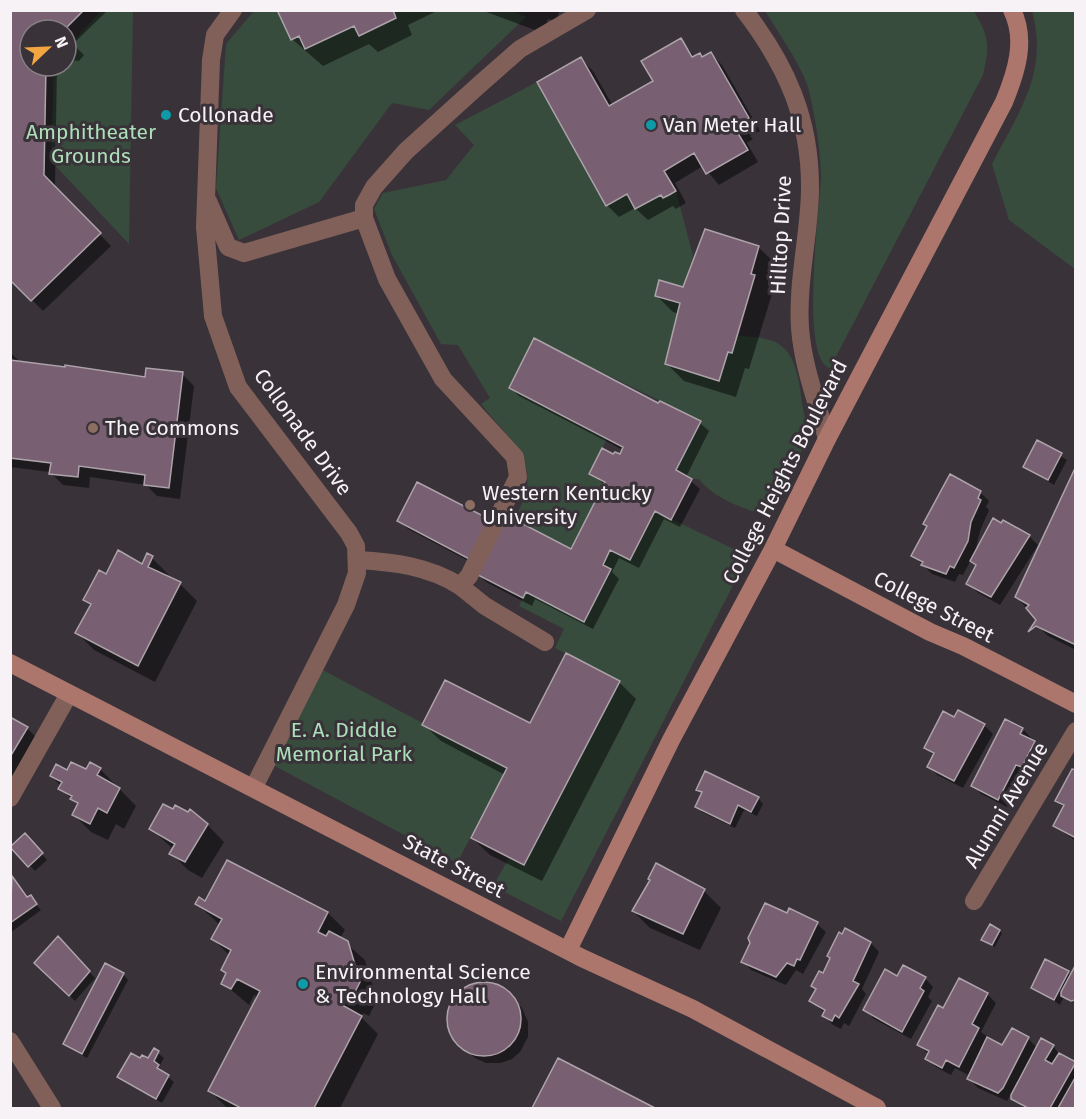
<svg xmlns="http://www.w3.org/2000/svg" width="1086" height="1119" viewBox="0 0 1086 1119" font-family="'Fira Sans',sans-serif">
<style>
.green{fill:#384c3d}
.shadow{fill:#0007}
.building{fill:#785f72;stroke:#ada3aa;stroke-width:1.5}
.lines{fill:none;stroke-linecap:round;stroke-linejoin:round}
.street{stroke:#82605a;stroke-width:18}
.secondary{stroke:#ac766d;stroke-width:18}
.culture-dot{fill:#0f9aa8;stroke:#393339;stroke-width:2}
.education-dot{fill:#8d6e63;stroke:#393339;stroke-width:2}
.labels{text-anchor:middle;stroke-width:6;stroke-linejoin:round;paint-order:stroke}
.poi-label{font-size:21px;fill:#f6f2f6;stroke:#393339;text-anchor:start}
.park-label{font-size:21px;fill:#acdeb9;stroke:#393339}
.street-label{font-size:21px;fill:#f6f2f6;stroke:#393339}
</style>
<rect width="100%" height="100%" fill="#393339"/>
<path class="green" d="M509,10L526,17L429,110L392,103L319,202L239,240L216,188L226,44L254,11L278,12L290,39L299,36L305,49L354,26L360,36L396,18L393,11Z
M101,11H133L129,244L51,161L54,66H66V49Z
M765,11H974C989,37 990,45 983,75L830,368C799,360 820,207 821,177C821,153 815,115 809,91C805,71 777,30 765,11Z
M1032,11H1075V269L1009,220L992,164C1019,111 1049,72 1032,11Z
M537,82L606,206L627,194L635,209L661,195L663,198L676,191L693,256L683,287L659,280L655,295L680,303L665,364L719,381L728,352L737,335C749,337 764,337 775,342C808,357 796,419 812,430L769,517C744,508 715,500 699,479H692L676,470L701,421L534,339L509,388L607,439L589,474L605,482L571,549L514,519C547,463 513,445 481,404L490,398L458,345L441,344L392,255L374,209L383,193L446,180L474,145L455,125Z
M655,511L748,556L561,921L493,886L509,858L525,865L620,681L555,648L564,629L519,606L526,592L584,621L611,569L603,565L610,550L630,560Z
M319,668L507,768L457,863L271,764Z"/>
<path class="shadow" d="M10,10L106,12L73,44L84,55L79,61L66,60V30H30V66H57L55,188L111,246L43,311L10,278Z
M286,10H439L408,25L412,35L378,52L369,44L323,66L292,39Z
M481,10H560L556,21L548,19L543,33Z
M681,40L695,57L703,58L711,54L722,65L760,131L750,136L753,139L747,143L758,162L719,185L703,166L675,183L686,203L676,209L673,206L648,220L635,208L619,217L607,205L581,59L593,71L613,106L655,82Z
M758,247L776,264L768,290L772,294L749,369L745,368L736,397L684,381L667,364L679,314L673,312L656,295L684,289Z
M10,352L21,363L146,379L182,374L194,386L180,499L157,496L146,485L90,477L89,488L63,485L50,472L10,467Z
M511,388L659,405L700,423L709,431L686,477L700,489L680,527L664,519L639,568L619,558L612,572L619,579L593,629L535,599L532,606L486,582L477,573L480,567L408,529L399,521L492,523L572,551L605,485L591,473L614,457L620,456L623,450L519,396Z
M1038,442L1067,460L1054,485L1025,467Z
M1076,470V650L1048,636L1036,624L1038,619L1016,597Z
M980,492L989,501L986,507L989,510L980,531L975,552L1029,536L1038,545L1000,605L977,592L968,583L977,566L971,560L963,575L959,574L955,582L932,574L913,555Z
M152,558L169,575L168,578L180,584L197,601L155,682L94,650L77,633L92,607L85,600L107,576L142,566Z
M619,682L636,699L542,881L490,855L472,838L505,775L441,741L423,724L530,725Z
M10,719L27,728L36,737L10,780Z
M955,719L984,725L993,734L963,788L937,775L929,766L934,756L926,747Z
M1006,721L1023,730H1020L1016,740L1018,741L1024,730L1043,751L1031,775L1025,772L1007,807L981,794L973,785Z
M100,769L136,806L124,829L116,824L108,840L91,832L74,815L79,806L60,788L61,786L51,776Z
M1076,772V841L1054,826L1064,807L1057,800Z
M698,789L758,798L763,804L757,816L744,810L735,828L702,812L697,806L703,794Z
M174,811L189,814L190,811L199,816L224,842L202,878L188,870L171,853L173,849L151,829Z
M25,835L47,860L35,871L12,847Z
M228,862L328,913L345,930L340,938L365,960L377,1000L369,1016L363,1013L361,1017L378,1034L340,1108H227L210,1091L258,997L254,995L249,1005L223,983L227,975L222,970L230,956L213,939L220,925L197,904L206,903Z
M656,865L704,891L721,908L700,950L650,928L633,911L651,880Z
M12,878L41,910L10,933V879Z
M790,910L817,924L826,932L803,974L796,970L786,985L751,970L743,961Z
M999,931L1002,933L995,947L985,942Z
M843,936L871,943L879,952L862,989L866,994L849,1026L844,1023L841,1029L833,1025L824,1016L825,1013L811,1001L817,990L813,986L832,959Z
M58,939L95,978L75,1001L36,963Z
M1046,961L1072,976L1076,968V1004L1064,997L1060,1005L1033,987Z
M123,974L128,980L87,1058L71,1049L65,1044Z
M898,978H925L933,987L928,997L932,1001L911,1039L874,1019L865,1010Z
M476,985H492L505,991L522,1008L528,1022V1037L520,1052L512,1059L501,1063H486L475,1058L455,1039L449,1025L454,1000L465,990Z
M987,994L996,1003L981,1032L1003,1048L1028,1038L1037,1048L1053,1046L1061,1056L1076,1064V1108H1024L1013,1098L1022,1078L1020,1077L1007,1101L978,1088L969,1079L970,1076L955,1068L951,1075L936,1067L927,1059L928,1054L919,1045L944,1010Z
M154,1050L164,1058L159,1067L163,1073L174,1082L162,1103L119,1077L149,1060Z
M559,1060L652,1108H533Z"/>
<path class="building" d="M10,10H84L64,30H30V66H46L44,175L101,233L31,301L10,280Z
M281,10H393L396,18L359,36L354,26L305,49L299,36L291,40L278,12Z
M681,38L692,57L700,53L702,57L711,52L749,118L740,124L742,127L736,130L748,150L706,174L694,153L664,171L676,191L669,195L663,198L661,195L635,209L627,194L606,206L537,82L581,57L609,106L653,81L641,61Z
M705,229L759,246L751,274L755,275L732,353L728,352L719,381L665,364L680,303L655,296L659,280L683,287Z
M534,338L658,403L660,401L701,421L676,470L692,479L671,520L655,511L630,560L610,550L603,565L611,569L584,622L526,592L523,598L476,574L506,515L571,549L605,482L589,474L602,448L613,454L615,452L620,454L623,447L509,388Z
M10,360L65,367V365L145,377L146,368L183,372L169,488L144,485L145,475L79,466L78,477L49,474L51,463L10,458Z
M1037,440L1062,453L1048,480L1023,467Z
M1076,466V645L1036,626L1028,632L1036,620L1026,608L1029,605L1015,597Z
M950,474L981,491L978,498L981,500L971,522L968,541L954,568L950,566L946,574L921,565L923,562L911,556L927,526L923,524Z
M417,482L493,521L473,561L397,521Z
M993,518L1001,523L1003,520L1030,535L991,597L966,584L976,565L970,561Z
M118,550L142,564L147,553L153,556L148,567L181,582L138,666L75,633L91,604L83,600L90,587L99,570L106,574Z
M566,653L620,681L524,865L471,838L507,768L422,725L445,680L530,723Z
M958,710L985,724L954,781L927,767L934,753L924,748L943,711L954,717Z
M10,717L28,727L10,757Z
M1005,719L1023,728L1020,734L1035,741L1022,767L1016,765L998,800L971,786Z
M71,762L86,769L90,762L101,768L97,775L120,788L107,813L98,808L90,824L72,815L78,803L70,799L72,796L58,789L62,782L50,776L56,764L67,770Z
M1072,769L1076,770V838L1053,826L1064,805L1055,801Z
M705,771L759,797L751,812L738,805L730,824L695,807L702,792L696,790Z
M163,804L173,809L175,805L188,812L190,809L208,824L185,862L169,854L175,844L149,829Z
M25,833L43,853L28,867L10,847Z
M227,860L328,912L318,932L326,936L329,931L348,941L360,982L351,1000L346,997L342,1005L362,1016L314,1108H241L208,1091L260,991L237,979L231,989L221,984L226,973L221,970L231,950L211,939L222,919L195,904L199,897L205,901Z
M656,863L705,889L683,934L632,911L650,880L648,879Z
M12,876L27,897L31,895L37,904L10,923Z
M765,903L787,913L789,908L818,922L800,960L797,959L794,966L787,963L776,977L741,962L750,943L748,938Z
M990,924L1000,930L992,945L981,940Z
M845,928L871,942L853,981L859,984L839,1018L835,1015L832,1021L822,1016L825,1010L809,1001L816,989L811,986L819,971L823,973L830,958L827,956L839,932L842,934Z
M58,936L90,971L69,996L34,963Z
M1045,959L1069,971L1054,1000L1031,988Z
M105,963L124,973L82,1054L63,1044Z
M1076,964V1000L1071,1001L1061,996V992Z
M903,965L926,977L920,988L924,991L902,1032L863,1010L885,969L897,976Z
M959,978L988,993L972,1024L979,1028L959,1067L946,1060L942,1068L925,1059L929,1051L917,1045L938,1005L943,1008Z
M447 1019a37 37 0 1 1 74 0a37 37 0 1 1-74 0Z
M1012,1028L1029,1037L1003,1088L998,1093L967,1079L987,1037L1002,1045Z
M1041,1038L1054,1045L1045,1060L1052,1064L1059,1053L1076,1062L1050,1108H1028L1011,1099V1095Z
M154,1048L159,1051L154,1061L159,1065L157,1068L169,1075L156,1099L117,1077L131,1053L140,1058L142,1055L148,1058Z
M558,1058L655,1108H532Z
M1076,1076V1108H1058Z"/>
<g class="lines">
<path class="street" d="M233,10L215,35L211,60L205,227L213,316L238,387L349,533L356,546L357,573L346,605L254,787
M744,10C787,66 811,120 810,191C809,237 797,282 800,328C803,367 817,402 827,439
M208,201L228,247L244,253L364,218
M357,560C394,562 428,566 460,586L469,576L518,477L515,457L443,379L387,279L364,218V205L374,187L406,151L479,85L520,49L587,10
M460,586L485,606L545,642
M10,798L69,694
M974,901L1076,731
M10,1041L52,1108"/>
<path class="secondary" d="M773,549L930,632L963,646L1076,704
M10,663L582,958L693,1009L877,1108
M568,950L671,740L773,549L827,439L1004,102C1016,73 1027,40 1012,10"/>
</g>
<g class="culture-dot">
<circle cx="166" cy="115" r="6"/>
<circle cx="651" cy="125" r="6"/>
<circle cx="303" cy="984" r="6"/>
</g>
<g class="education-dot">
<circle cx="93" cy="428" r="6"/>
<circle cx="470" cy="505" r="6"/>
</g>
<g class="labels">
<g class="poi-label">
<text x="178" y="122">Collonade</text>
<text x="663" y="132">Van Meter Hall</text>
<text x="105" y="435">The Commons</text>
<text x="482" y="500">Western Kentucky<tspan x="482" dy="24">University</tspan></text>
<text x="315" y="979">Environmental Science<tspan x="315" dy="24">&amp; Technology Hall</tspan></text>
</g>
<g class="park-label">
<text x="91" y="139">Amphitheater<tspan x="91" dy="24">Grounds</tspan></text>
<text x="344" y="737">E. A. Diddle<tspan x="344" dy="24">Memorial Park</tspan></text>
</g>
<g class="street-label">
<text transform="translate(781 235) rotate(-87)" y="7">Hilltop Drive</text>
<text transform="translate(303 432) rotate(54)" y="7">Collonade Drive</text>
<text transform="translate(785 472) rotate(-63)" y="7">College Heights Boulevard</text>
<text transform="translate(934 607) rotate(27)" y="7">College Street</text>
<text transform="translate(1006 805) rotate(-59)" y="7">Alumni Avenue</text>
<text transform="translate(454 866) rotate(28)" y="7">State Street</text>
</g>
</g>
<rect width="1086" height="1119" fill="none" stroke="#f6f2f6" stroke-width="24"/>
<g transform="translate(48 48) rotate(67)"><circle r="28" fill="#393339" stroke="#857f85" stroke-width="1.5"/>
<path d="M0-4.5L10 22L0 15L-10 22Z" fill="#f2a541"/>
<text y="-9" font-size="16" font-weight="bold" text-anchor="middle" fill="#f6f2f6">N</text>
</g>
</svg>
